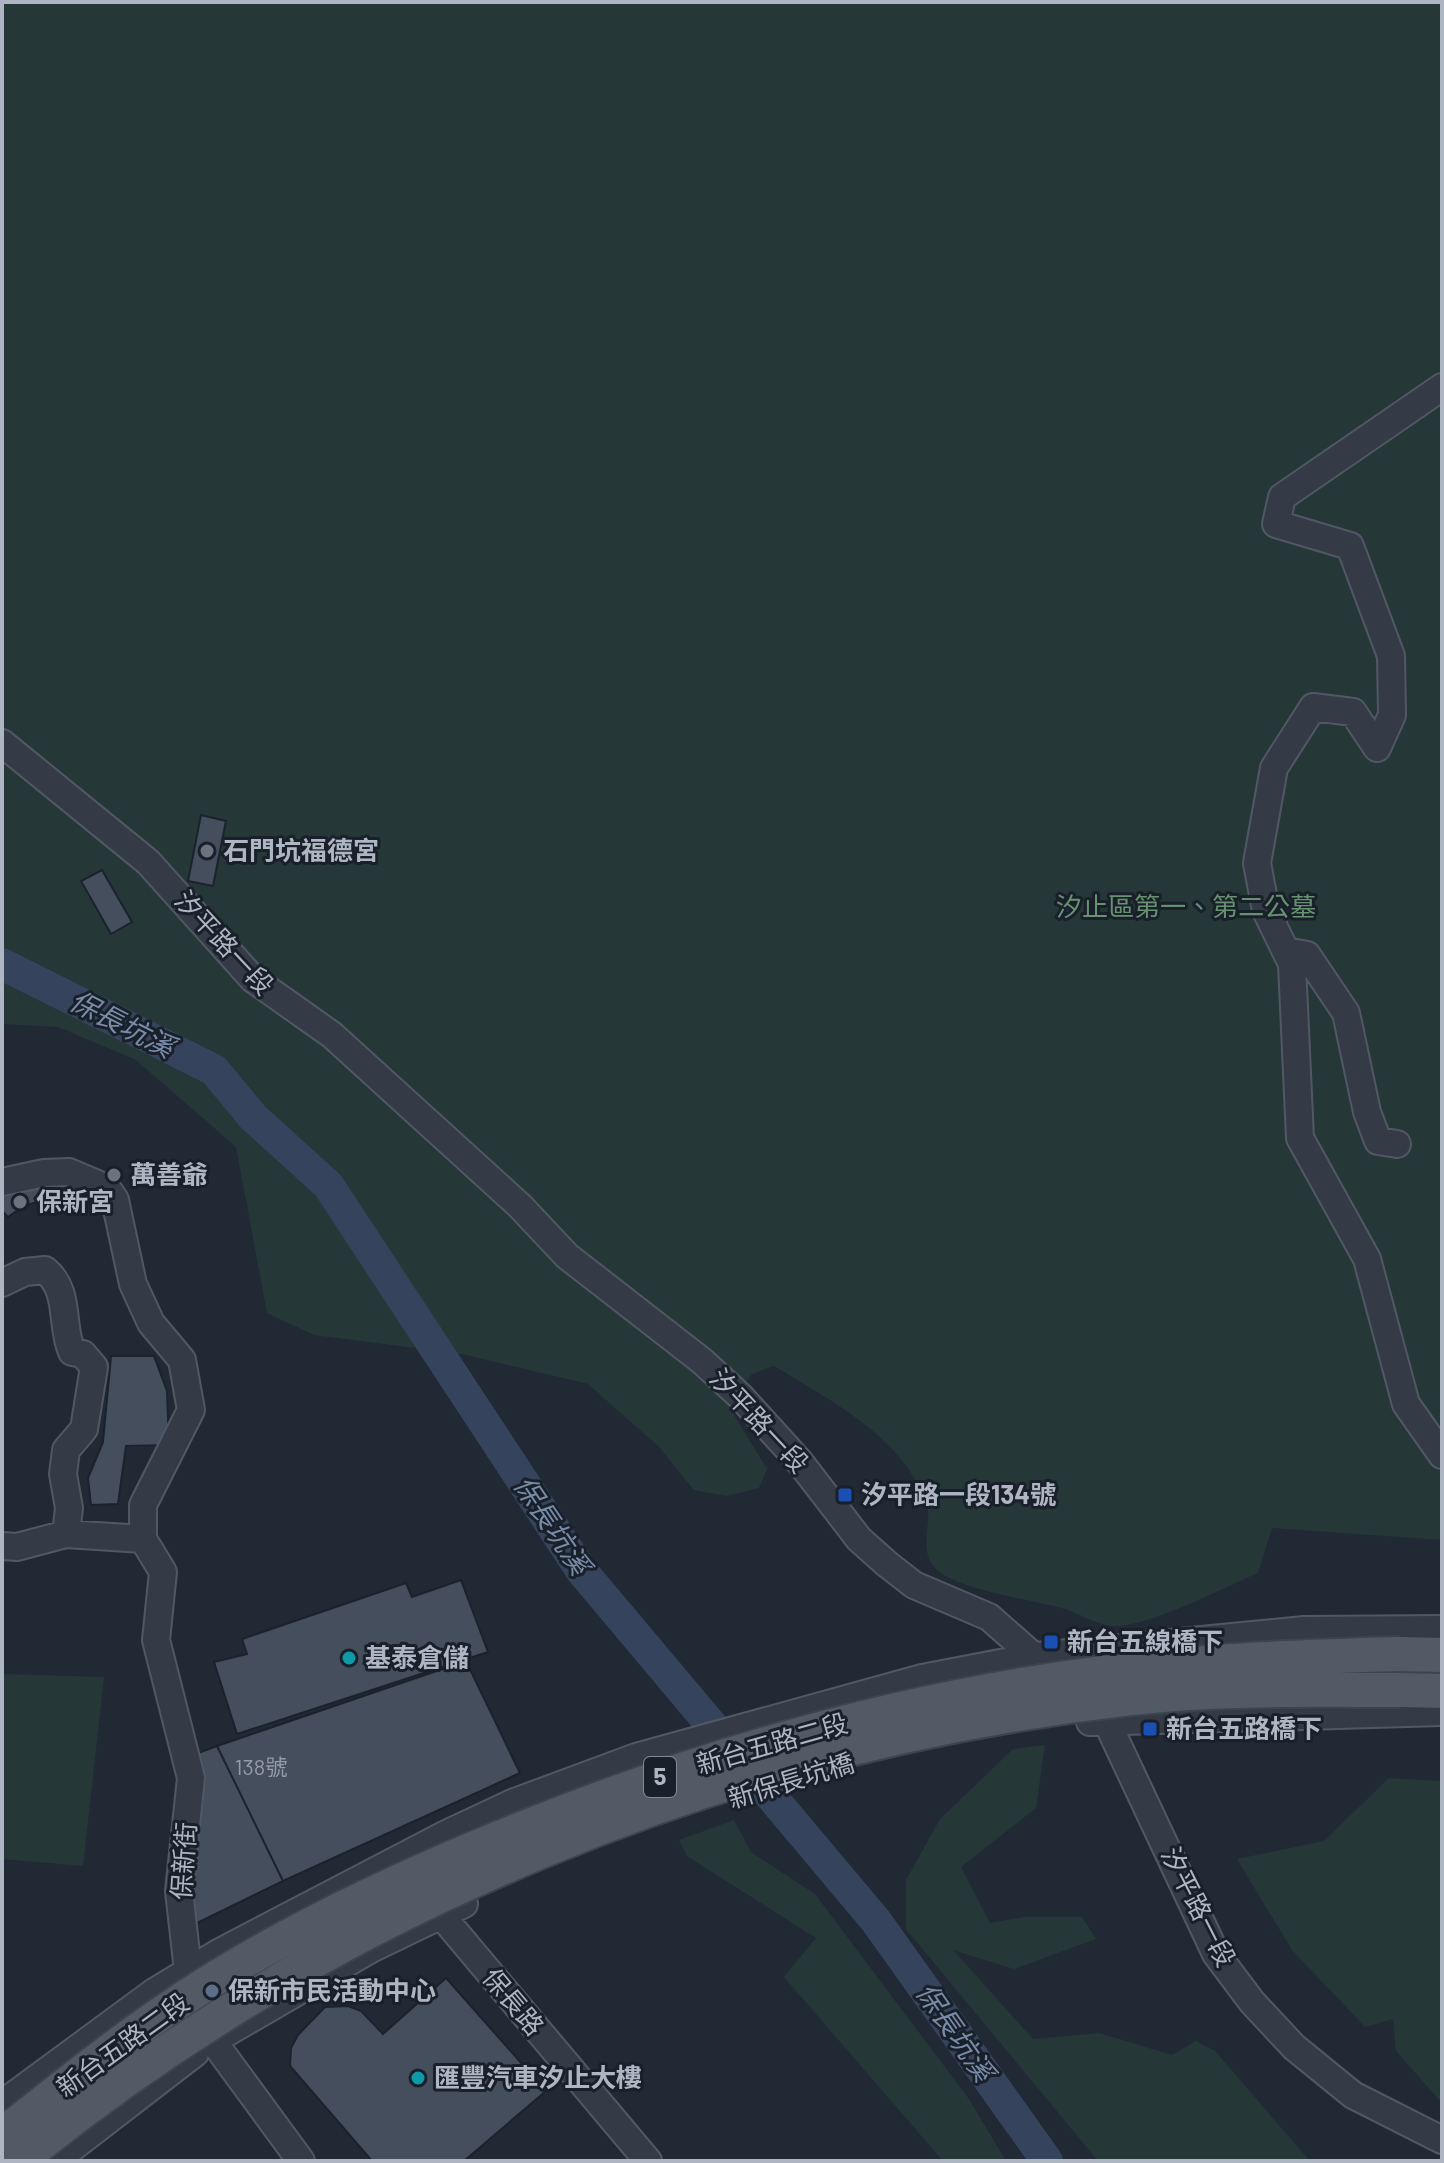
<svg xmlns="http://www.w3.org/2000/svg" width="1444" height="2163" viewBox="0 0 1444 2163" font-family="Barlow,'Noto Sans TC',sans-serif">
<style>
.green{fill:#263738}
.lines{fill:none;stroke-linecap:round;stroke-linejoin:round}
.river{stroke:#35445c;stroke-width:32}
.building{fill:#444e5d;stroke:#1b222c;stroke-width:2}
.minor-casing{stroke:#515864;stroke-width:30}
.major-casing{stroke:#3d444f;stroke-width:38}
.minor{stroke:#343b46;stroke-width:26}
.major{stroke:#525a66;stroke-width:34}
.major-bridge-casing{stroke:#3d444f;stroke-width:38;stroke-linecap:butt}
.major-bridge{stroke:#525a66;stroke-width:34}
.worship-dot{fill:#6b7280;stroke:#1a202a;stroke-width:3}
.transit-dot{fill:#1a4fb4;stroke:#1a202a;stroke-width:3}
.culture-dot{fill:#0f9aa8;stroke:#1a202a;stroke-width:3}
.service-dot{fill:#5c6f8a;stroke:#1a202a;stroke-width:3}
.labels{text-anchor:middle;stroke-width:6;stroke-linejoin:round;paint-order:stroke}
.number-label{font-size:22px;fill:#949baa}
.shield{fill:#1a202a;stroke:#828895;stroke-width:2}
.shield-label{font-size:24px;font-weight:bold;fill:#aeb5c3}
.poi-label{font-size:26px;font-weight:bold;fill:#aeb5c3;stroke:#1a202a;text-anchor:start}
.park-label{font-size:26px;fill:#679172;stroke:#1a202a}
.street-label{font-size:26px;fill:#aeb5c3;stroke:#1a202a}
.water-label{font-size:28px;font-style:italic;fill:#788caa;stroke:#1a202a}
</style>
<rect width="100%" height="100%" fill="#212935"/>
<path class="green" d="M2,2H1442V1540L1272,1528L1258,1573C1223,1588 1153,1625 1116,1626C1101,1627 1080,1614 1065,1609C1034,1600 959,1590 937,1570C916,1550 934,1523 926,1501C900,1435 831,1401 774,1366L752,1374L728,1405L767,1469L759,1488L726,1496L694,1490L659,1447L588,1384L462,1354L314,1335L267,1313L236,1147L136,1060L58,1027L2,1024Z
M2,1674L104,1677L83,1866L2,1859Z
M1045,1745L1036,1808L961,1867L990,1923L1024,1917H1082L1096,1939L1014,1969L953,1950L1033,2039L1099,2033L1172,2055L1196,2041L1215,2051L1310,2161H1098L906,1929V1880L940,1819L1013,1749Z
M1389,1778L1442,1781V2103L1396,2051L1393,2019L1365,2027L1292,1950L1237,1859L1324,1841Z
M734,1820L751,1852L815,1894L969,2099L1006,2161H943L784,1977L816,1938L687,1856L679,1840Z"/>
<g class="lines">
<path class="river" d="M2,964L214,1070L253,1117L328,1185L581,1570L876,1921L1047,2161"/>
</g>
<path class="building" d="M201,815L226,821L213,886L188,881Z
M102,870L132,922L111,934L81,881Z
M51,1179L54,1197L24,1206L8,1217L2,1211V1197L11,1188Z
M111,1356H154L167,1391L169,1445L126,1446L118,1504L91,1505L88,1478L103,1442Z
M461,1580L488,1652L237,1734L214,1662L247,1654L242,1639L406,1583L412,1597Z
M466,1661L520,1773L283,1881L217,1746Z
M217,1746L283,1881L191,1926L186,1887L198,1753Z
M446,1978L546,2091L464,2161H372L290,2066L291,2048L298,2035L325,2007L348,2006L361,2011L383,2034Z"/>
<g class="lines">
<g class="minor-casing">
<path id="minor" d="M1442,387L1282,497L1276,524L1350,546L1391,656L1392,715L1377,748L1353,712L1313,707L1274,768L1257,863L1266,911L1292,964L1300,1138L1367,1259L1406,1404L1442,1455
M2,743L148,862L253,979L332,1035L520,1206L567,1256L702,1361L741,1397L799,1461L859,1539L887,1564L914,1585L989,1617L1106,1720L1216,1954L1252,2002L1294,2047L1353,2095L1442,2140
M1286,951L1307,955L1346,1013L1367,1112L1378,1141L1397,1144
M2,1182L44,1173L69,1172L107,1188L115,1200L133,1284L151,1323L182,1360L191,1410L143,1505V1539
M2,1283L25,1272L45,1270C71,1291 60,1325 72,1352L83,1354L94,1367L84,1429L66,1450L63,1474L69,1508L66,1534
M2,1546L17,1547L66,1534L143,1539L163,1572L156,1640L191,1778L179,1891L188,1971L213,2041L301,2161
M1090,1722L1442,1712
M441,1915L648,2161
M228,2032L371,1949L464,1904
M2,2104L154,1992L218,1953L446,1834L512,1803L636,1757L922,1678L1037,1656L1304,1630L1442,1629
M55,2161L195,2053"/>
</g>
<g class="major-casing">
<path id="major" d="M1400,1654L1442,1655
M1400,1690L1442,1691"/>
</g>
<use href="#minor" class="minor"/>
<use href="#major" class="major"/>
<g class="major-bridge-casing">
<path id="major-bridge" d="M2,2135C57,2092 113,2046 171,2007C268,1941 379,1888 487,1843C710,1750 947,1684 1189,1664C1259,1658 1330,1656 1400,1654
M19,2161C334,1905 728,1744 1131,1698C1220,1688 1311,1690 1400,1690"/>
</g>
<use href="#major-bridge" class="major-bridge"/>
</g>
<g class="worship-dot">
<circle cx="207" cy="851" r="8"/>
<circle cx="114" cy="1175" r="8"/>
<circle cx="20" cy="1202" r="8"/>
</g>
<g class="transit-dot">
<rect x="837" y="1487" width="16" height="16" rx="4"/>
<rect x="1043" y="1634" width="16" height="16" rx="4"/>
<rect x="1142" y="1721" width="16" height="16" rx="4"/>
</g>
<g class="culture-dot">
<circle cx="349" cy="1658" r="8"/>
<circle cx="418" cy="2078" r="8"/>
</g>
<circle class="service-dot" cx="212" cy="1991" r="8"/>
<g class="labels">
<g class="number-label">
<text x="261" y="1775">138號</text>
</g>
<rect class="shield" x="644" y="1757" width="32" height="40" rx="6"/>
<g class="shield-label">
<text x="660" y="1785">5</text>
</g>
<g class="poi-label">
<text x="223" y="860">石門坑福德宮</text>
<text x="130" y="1184">萬善爺</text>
<text x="36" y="1211">保新宮</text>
<text x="861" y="1504">汐平路一段134號</text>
<text x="1067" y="1651">新台五線橋下</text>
<text x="365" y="1667">基泰倉儲</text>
<text x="1166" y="1738">新台五路橋下</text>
<text x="228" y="2000">保新市民活動中心</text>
<text x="434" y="2087">匯豐汽車汐止大樓</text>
</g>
<g class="park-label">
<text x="1186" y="916">汐止區第一、第二公墓</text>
</g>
<g class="street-label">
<text transform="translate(224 943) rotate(47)" y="9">汐平路一段</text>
<text transform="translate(759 1421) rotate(47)" y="9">汐平路一段</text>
<text transform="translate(772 1744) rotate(-16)" y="9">新台五路二段</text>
<text transform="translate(791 1781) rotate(-17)" y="9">新保長坑橋</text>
<text transform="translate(184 1861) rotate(-86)" y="9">保新街</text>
<text transform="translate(1198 1907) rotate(63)" y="9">汐平路一段</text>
<text transform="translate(513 2002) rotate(50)" y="9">保長路</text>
<text transform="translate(123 2045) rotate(-36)" y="9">新台五路二段</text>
</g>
<g class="water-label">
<text transform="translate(122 1024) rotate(27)" y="10">保長坑溪</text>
<text transform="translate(552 1525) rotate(56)" y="10">保長坑溪</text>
<text transform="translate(955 2032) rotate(55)" y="10">保長坑溪</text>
</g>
</g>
<rect width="1444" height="2163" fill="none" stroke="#aeb5c3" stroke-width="8"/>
</svg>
